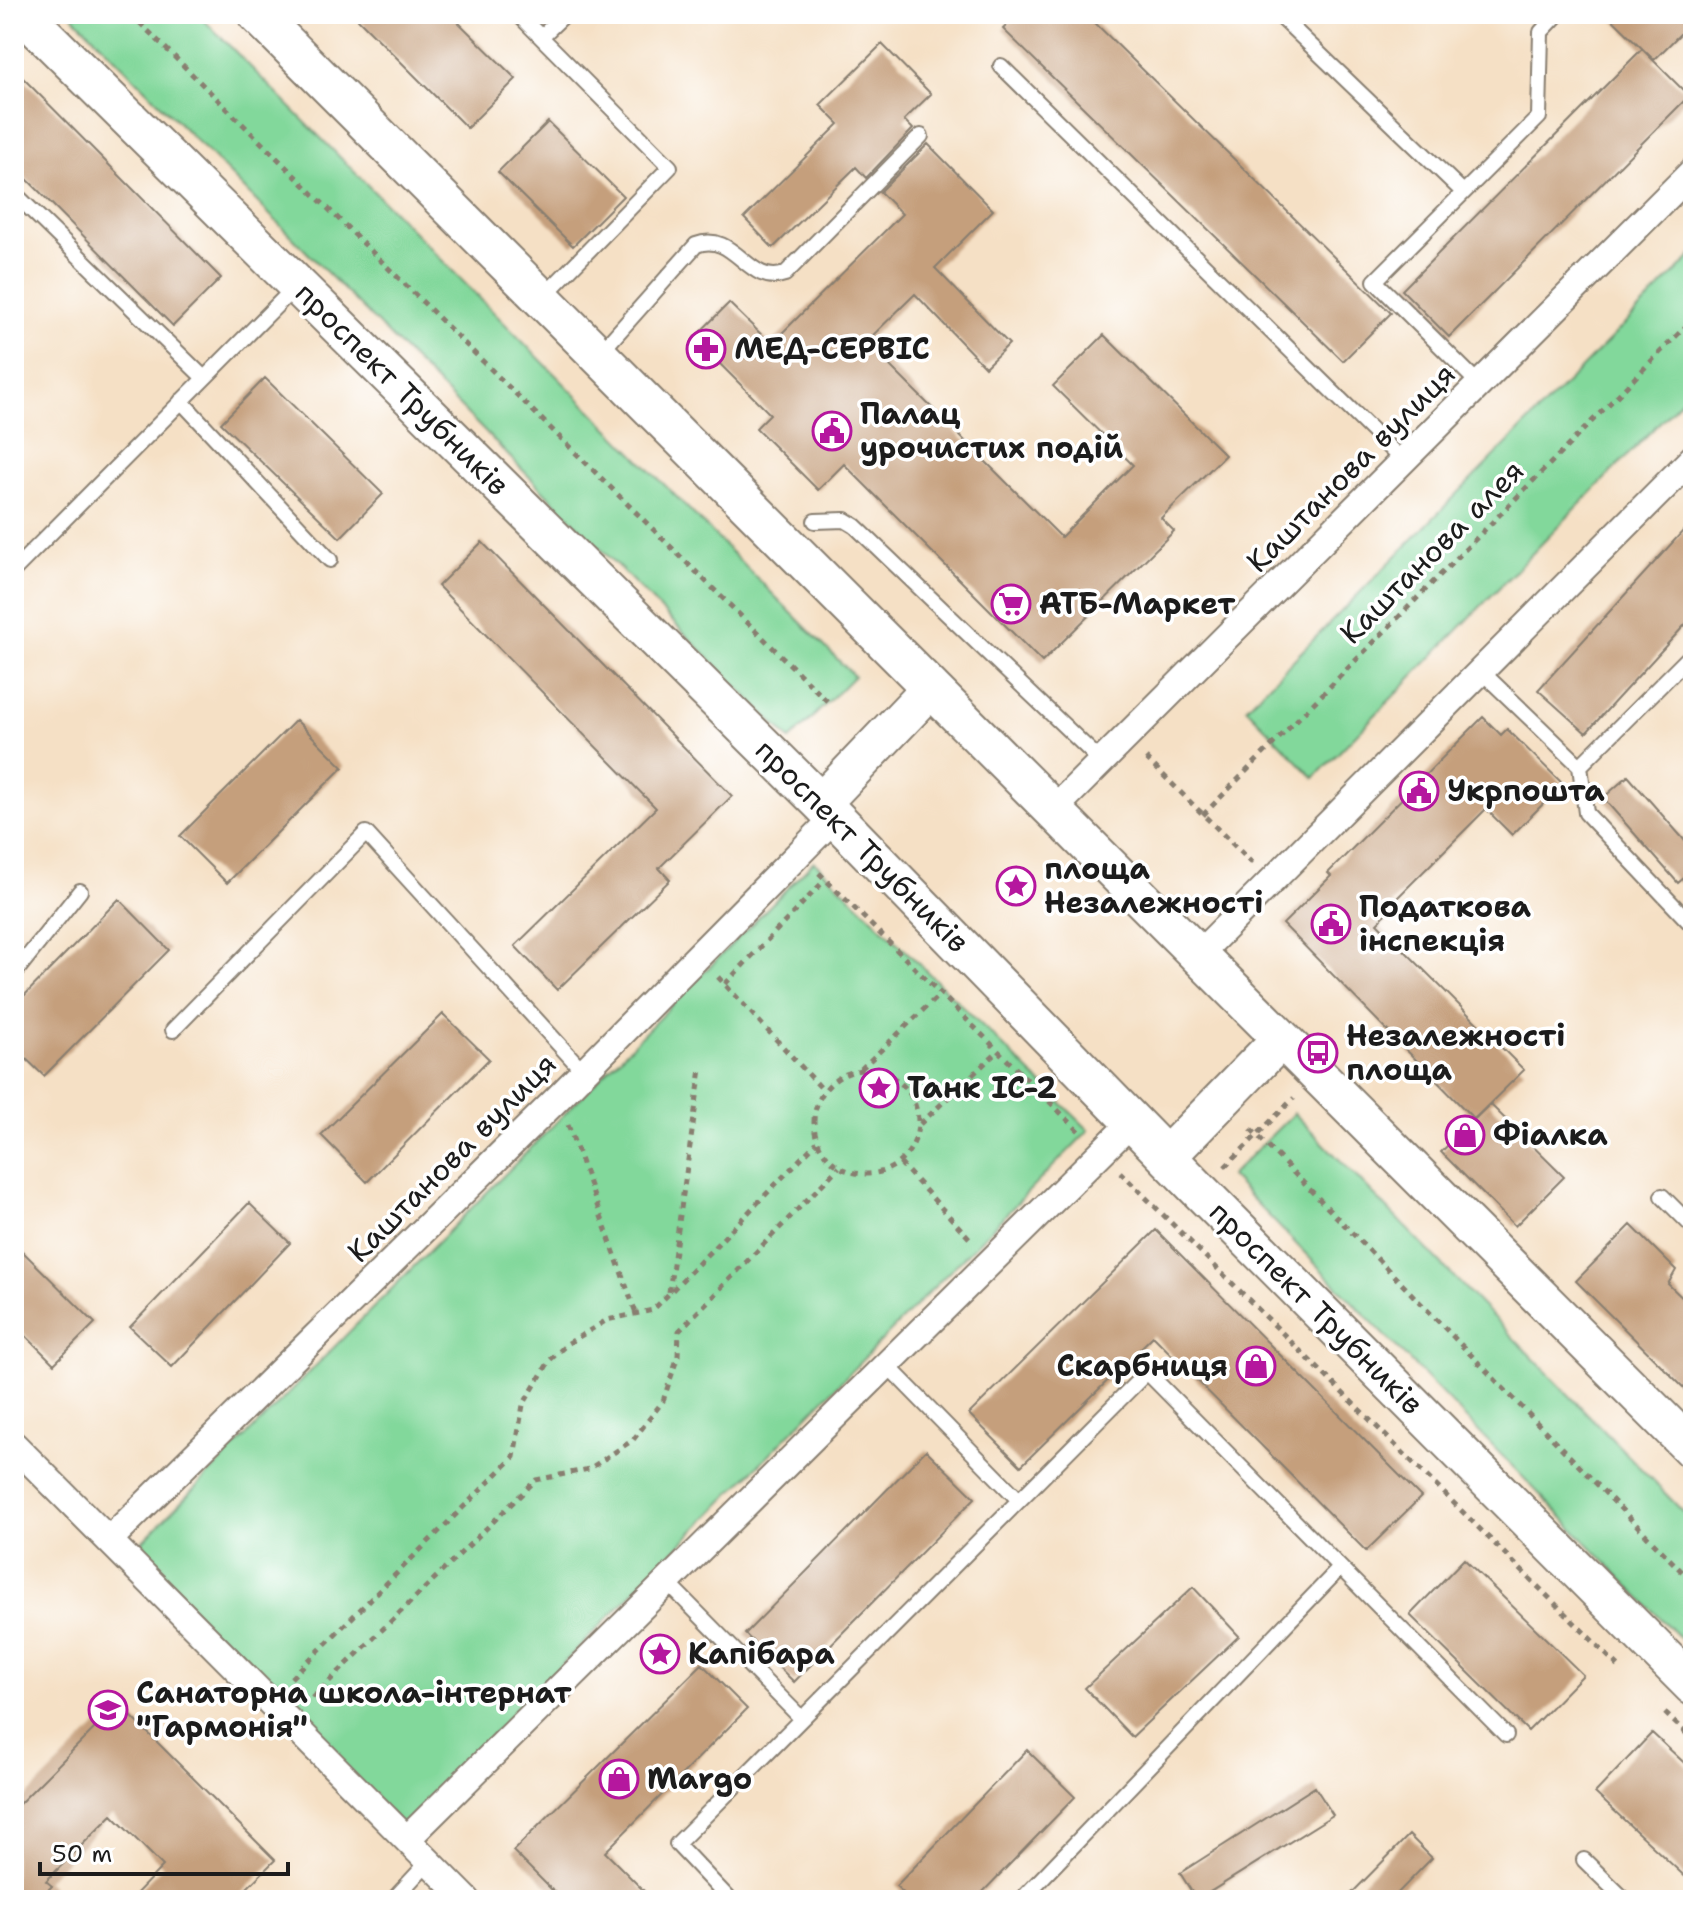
<svg xmlns="http://www.w3.org/2000/svg" width="1707" height="1914" viewBox="0 0 1707 1914" font-family="'Shantell Sans',sans-serif">
<style>
.green{fill:#82d89b;stroke:#4f7a5c;stroke-width:2}
.building{fill:#c59f7b}
.lines{fill:none;stroke-linecap:round;stroke-linejoin:round}
.service-casing{stroke:#887e70;stroke-width:18}
.minor-casing{stroke:#887e70;stroke-width:30}
.secondary-casing{stroke:#887e70;stroke-width:42}
.path{stroke:#887e70;stroke-width:5;stroke-dasharray:6 6;stroke-linecap:butt}
.service{stroke:#fff;stroke-width:14}
.minor{stroke:#fff;stroke-width:26}
.secondary{stroke:#fff;stroke-width:38}
.labels{text-anchor:middle;stroke-width:7;stroke-linejoin:round;paint-order:stroke}
.poi-label{font-size:30px;font-weight:bold;fill:#1c1c1c;stroke:#fff;text-anchor:start}
.street-label{font-size:30px;fill:#1c1c1c;stroke:#fff}
</style>
<rect width="100%" height="100%" fill="#fff"/>
<filter id="ink" filterUnits="userSpaceOnUse"><feTurbulence type="fractalNoise" baseFrequency=".0125" numOctaves="2"/><feDisplacementMap in="SourceGraphic" scale="16" xChannelSelector="R" yChannelSelector="G"/><feConvolveMatrix kernelMatrix="1 2 1 2 8 2 1 2 1" color-interpolation-filters="sRGB"/></filter>
<filter id="wash" filterUnits="userSpaceOnUse"><feTurbulence type="fractalNoise" baseFrequency=".006" numOctaves="4" result="noise"/><feDisplacementMap in="SourceGraphic" scale="32" xChannelSelector="R" yChannelSelector="G"/><feGaussianBlur stdDeviation="1.8" result="paint"/><feColorMatrix in="noise" values="0 0 0 0 0 0 0 0 0 0 0 0 0 0 0 0 0 1.4 0 .05"/><feComposite in="paint" operator="in"/></filter>
<g filter="url(#wash)">
<rect width="100%" height="100%" fill="#f5e0c5"/>
<path class="green" d="M71,14H198L854,676L790,740Z
M1693,255V388L1314,778L1246,708Z
M814,861L1089,1130L403,1826L128,1556Z
M1294,1113L1693,1522V1652L1230,1176Z"/>
<g id="blocks">
<path class="building" d="M353,14H450L516,79L467,128Z
M1018,14H1086L1391,313L1343,361L1003,29Z
M1607,14H1693V21L1654,60Z
M882,44L931,94L904,120L913,129L866,178L856,167L773,248L744,218L839,124L820,105Z
M1642,49L1689,96L1449,337L1402,290Z
M14,69L221,278L173,326L14,166Z
M548,122L623,196L573,246L498,172Z
M928,144L993,210L935,268L1009,344L985,367L915,294L866,342L1061,537L1133,465L1053,386L1104,335L1225,455L1161,518L1174,531L1042,662L844,464L818,490L756,428L770,414L694,338L729,303L771,344L902,214L880,192Z
M265,378L383,494L340,538L221,423Z
M1693,520V616L1586,733L1538,690Z
M482,542L732,796L659,868L670,880L557,990L515,946L656,808L438,586Z
M1483,717L1501,735L1507,729L1563,784L1512,835L1486,809L1391,904L1394,906L1377,923L1524,1070L1474,1119L1283,924L1331,876L1328,873Z
M296,720L343,767L227,883L180,836Z
M1628,776L1693,850V870L1678,883L1603,798Z
M119,899L169,950L44,1076L14,1047V1006Z
M443,1014L489,1059L367,1182L321,1135Z
M1490,1104L1564,1177L1515,1226L1441,1152Z
M249,1203L290,1243L172,1367L130,1327Z
M1631,1225L1676,1270L1668,1284L1693,1308V1397L1576,1281Z
M1156,1230L1421,1497L1366,1551L1153,1336L1021,1466L969,1414Z
M14,1243L95,1323L54,1364L14,1324Z
M926,1450L975,1498L794,1682L745,1634Z
M1464,1559L1583,1675L1528,1731L1410,1615Z
M1193,1587L1239,1636L1132,1737L1085,1688Z
M702,1664L747,1709L605,1852L653,1900H562L513,1851Z
M119,1704L275,1860L235,1900H130L163,1866L112,1815L46,1881L52,1886L38,1900H14V1809Z
M1652,1733L1693,1771V1884L1595,1793Z
M1027,1750L1075,1797L975,1900H911L896,1886Z
M1315,1787L1333,1815L1197,1900L1180,1873Z
M1409,1835L1432,1858L1391,1900H1345Z"/>
</g>
</g>
<g filter="url(#ink)">
<use href="#blocks" fill-opacity="0" stroke="#887e70" stroke-width="2"/>
<g class="lines">
<g class="service-casing">
<path id="service" d="M518,14L670,167L544,296
M1278,14L1463,192
M541,37L565,14
M1001,66L1403,461
M14,193L204,378
M599,354L696,245C735,230 748,287 785,274L921,136
M1480,385L1375,281L1539,117L1541,32L1558,14
M181,401L330,560
M815,521L845,520L855,526L1102,762
M14,570L297,285
M1481,671L1580,766L1586,813L1693,926
M1580,766L1693,653
M14,974L80,891
M173,1030L366,833L584,1072
M1662,1196L1693,1227
M887,1365L1019,1500
M667,1582L801,1718
M1584,1860L1625,1900
M393,1900L429,1861
M730,1900L677,1844L1147,1372L1506,1735
M1021,1900L1340,1568"/>
</g>
<g class="minor-casing">
<path id="minor" d="M1053,810L1693,171
M1198,955L1693,458
M14,1445L467,1900
M109,1540L558,1098L835,817
M407,1839L1132,1122"/>
</g>
<g class="secondary-casing">
<path id="secondary" d="M23,14L821,803L1200,1191L1693,1686
M257,14L1693,1450
M821,803L931,688
M1167,1156L1281,1039"/>
</g>
<path class="path" d="M131,14L828,702
M1146,758L1252,863
M1203,815L1693,319
M819,873L1082,1134
M718,977L824,1091
M725,984L825,880
M861,1069L940,994
M814 1122a52 52 0 1 1 104 0a52 52 0 1 1-104 0Z
M920,1124L998,1051
M568,1125L636,1313
M1251,1129L1693,1583
M900,1163L972,1241
M1225,1167L1294,1098
M1120,1172L1621,1669
M669,1292L701,1069
M291,1678L514,1457L523,1405L550,1360L567,1344L607,1320L653,1310L817,1142
M312,1698L536,1480L589,1469L633,1440L663,1401L678,1356L679,1331L839,1167
M1665,1713L1693,1740"/>
<use href="#service" class="service"/>
<use href="#minor" class="minor"/>
<use href="#secondary" class="secondary"/>
</g>
</g>
<defs>
<g id="pharmacy-ring" transform="scale(2)"><circle r="9.5" fill="#fff" stroke="#b5179e" stroke-width="1.5"/><path d="M-2-6h4v4h4v4h-4v4h-4v-4h-4v-4h4Z" fill="#b5179e"/></g>
<g id="civic-ring" transform="scale(2)"><circle r="9.5" fill="#fff" stroke="#b5179e" stroke-width="1.5"/><path d="M-.6-6.5H3V-4.5H.6V-3L4-1V1h2V6H-6V1h2V-1L-.6-3ZM-1.2 2.5V6h2.4V2.5Z" fill="#b5179e"/></g>
<g id="supermarket-ring" transform="scale(2)"><circle r="9.5" fill="#fff" stroke="#b5179e" stroke-width="1.5"/><path d="M-6-5.5h2.5l.6 2H6L4.5 2H-2.5L-4.4-4H-6ZM-1.5 3.2a1.3 1.3 0 1 0 .1 0ZM3 3.2a1.3 1.3 0 1 0 .1 0Z" fill="#b5179e"/></g>
<g id="sight-ring" transform="scale(2)"><circle r="9.5" fill="#fff" stroke="#b5179e" stroke-width="1.5"/><path d="M0-6L1.8-2.2L6-1.7L2.9 1.2L3.7 5.4L0 3.3L-3.7 5.4L-2.9 1.2L-6-1.7L-1.8-2.2Z" fill="#b5179e"/></g>
<g id="bus-ring" transform="scale(2)"><circle r="9.5" fill="#fff" stroke="#b5179e" stroke-width="1.5"/><path d="M-5-6H5V4H4V6H2V4H-2V6H-4V4H-5ZM-3.5-4V0h7V-4ZM-3.5 1.2v1.5H-2V1.2ZM2 1.2v1.5H3.5V1.2Z" fill="#b5179e"/></g>
<g id="shop-ring" transform="scale(2)"><circle r="9.5" fill="#fff" stroke="#b5179e" stroke-width="1.5"/><path d="M-5-2.5h2.3a2.7 3.5 0 0 1 5.4 0H5L5.5 6h-11ZM-1.5-2.5h3a1.5 2.3 0 0 0-3 0Z" fill="#b5179e"/></g>
<g id="school-ring" transform="scale(2)"><circle r="9.5" fill="#fff" stroke="#b5179e" stroke-width="1.5"/><path d="M0-5L7-2L0 1L-7-2ZM-4 1L0 2.5L4 1V4Q0 6-4 4Z" fill="#b5179e"/></g>
</defs>
<g fill-rule="evenodd">
<use href="#pharmacy-ring" x="706" y="349"/>
<use href="#civic-ring" x="832" y="431"/>
<use href="#supermarket-ring" x="1011" y="604"/>
<use href="#civic-ring" x="1419" y="791"/>
<use href="#sight-ring" x="1016" y="886"/>
<use href="#civic-ring" x="1331" y="924"/>
<use href="#bus-ring" x="1318" y="1053"/>
<use href="#sight-ring" x="879" y="1088"/>
<use href="#shop-ring" x="1465" y="1135"/>
<use href="#shop-ring" x="1256" y="1366"/>
<use href="#sight-ring" x="660" y="1654"/>
<use href="#school-ring" x="108" y="1710"/>
<use href="#shop-ring" x="619" y="1779"/>
</g>
<g class="labels">
<g class="poi-label">
<text x="734" y="359">МЕД-СЕРВІС</text>
<text x="860" y="424">Палац<tspan x="860" dy="34">урочистих подій</tspan></text>
<text x="1039" y="614">АТБ-Маркет</text>
<text x="1447" y="801">Укрпошта</text>
<text x="1044" y="879">площа<tspan x="1044" dy="34">Незалежності</tspan></text>
<text x="1359" y="917">Податкова<tspan x="1359" dy="34">інспекція</tspan></text>
<text x="1346" y="1046">Незалежності<tspan x="1346" dy="34">площа</tspan></text>
<text x="907" y="1098">Танк ІС-2</text>
<text x="1493" y="1145">Фіалка</text>
<text x="1228" y="1376" text-anchor="end">Скарбниця</text>
<text x="688" y="1664">Капібара</text>
<text x="136" y="1703">Санаторна школа-інтернат<tspan x="136" dy="34">"Гармонія"</tspan></text>
<text x="647" y="1789">Margo</text>
</g>
<g class="street-label">
<text transform="translate(402 389) rotate(45)" y="10">проспект Трубників</text>
<text transform="translate(1351 468) rotate(-45)" y="10">Каштанова вулиця</text>
<text transform="translate(1432 552) rotate(-45)" y="10">Каштанова алея</text>
<text transform="translate(862 846) rotate(45)" y="10">проспект Трубників</text>
<text transform="translate(452 1158) rotate(-45)" y="10">Каштанова вулиця</text>
<text transform="translate(1316 1308) rotate(45)" y="10">проспект Трубників</text>
</g>
</g>
<rect width="1707" height="1914" fill="none" stroke="#fff" stroke-width="48"/>
<path d="M40 1862v12h248v-12" fill="none" stroke="#1c1c1c" stroke-width="4"/>
<text x="52" y="1862" font-size="24" fill="#1c1c1c" stroke="#ffffff" stroke-width="6" paint-order="stroke">50 m</text>
</svg>
